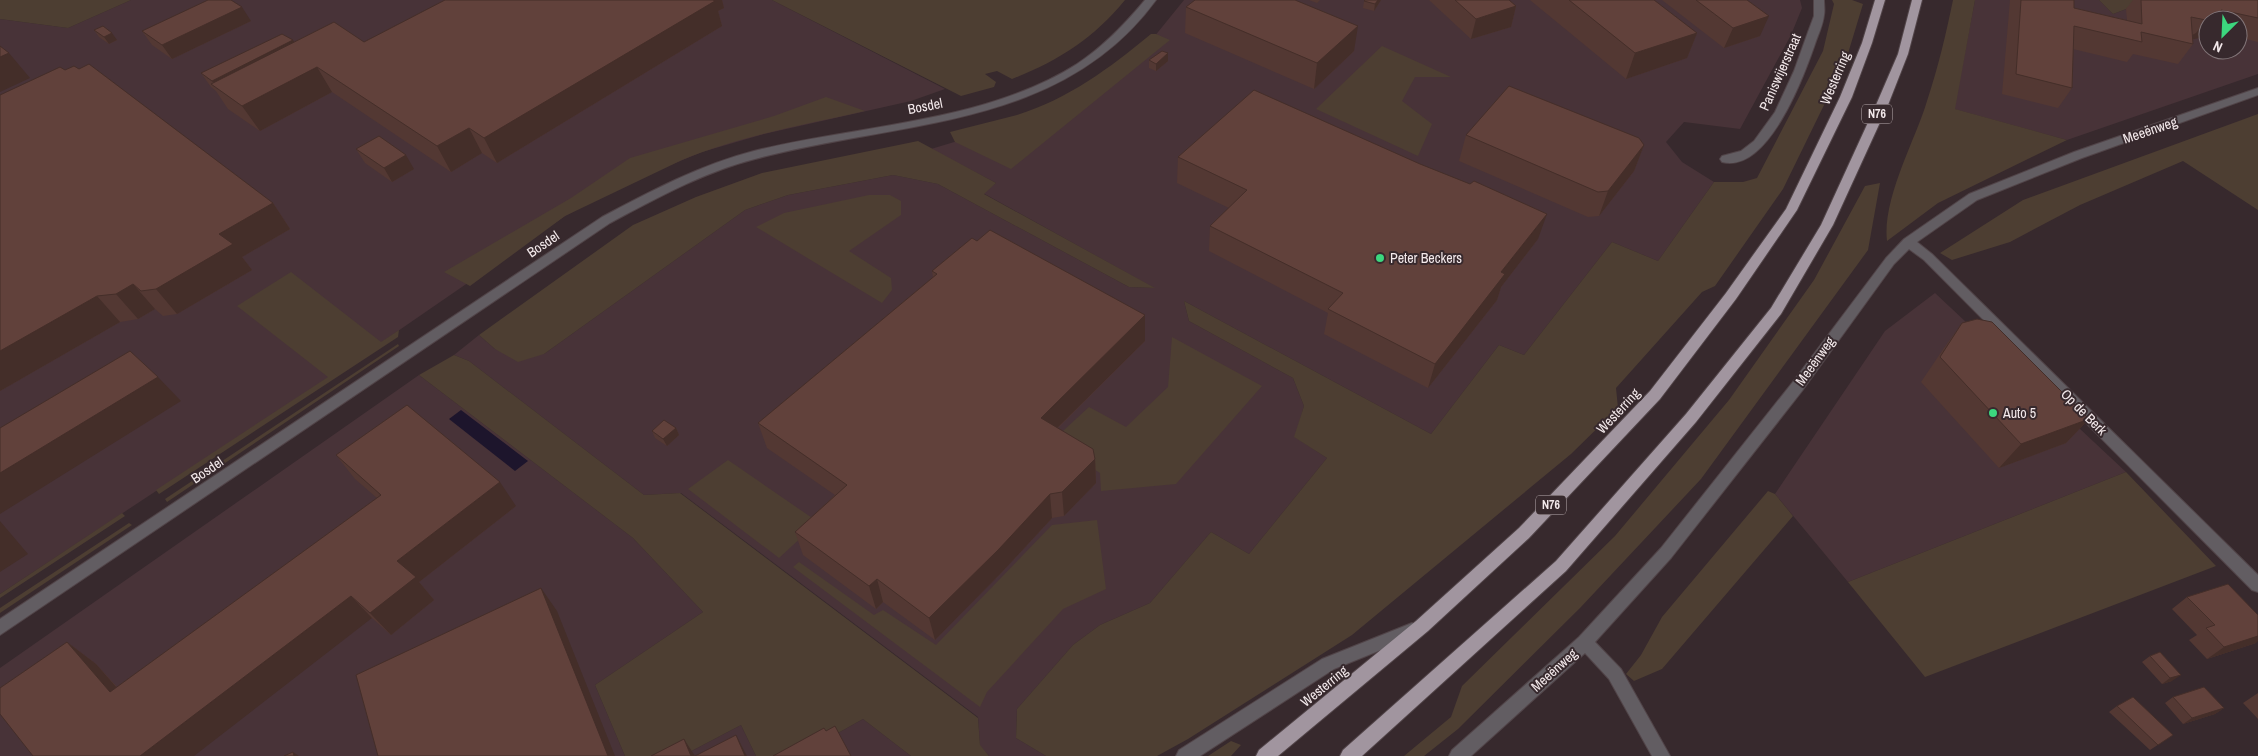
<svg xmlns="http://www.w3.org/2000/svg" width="2258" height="756" viewBox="0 0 2258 756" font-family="'Archivo Narrow',sans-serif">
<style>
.built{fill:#483338;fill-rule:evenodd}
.green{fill:#4d3e32}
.water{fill:#1d152c}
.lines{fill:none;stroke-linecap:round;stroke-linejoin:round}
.minor-casing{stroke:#514448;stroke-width:2}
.trunk-casing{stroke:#514448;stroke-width:2}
.minor{fill:#625d62;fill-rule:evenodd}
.trunk{fill:#a1959f;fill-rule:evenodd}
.wall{fill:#533833}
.shaded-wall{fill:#442e29}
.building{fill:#61413b;stroke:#442e29}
.poi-dot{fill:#3cd77e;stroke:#37292d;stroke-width:2}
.labels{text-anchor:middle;stroke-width:4;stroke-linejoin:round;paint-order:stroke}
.shield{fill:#37292d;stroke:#bbafb2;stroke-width:1}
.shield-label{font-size:12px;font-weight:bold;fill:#f3e9eb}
.street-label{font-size:14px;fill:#f3e9eb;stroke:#37292d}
.poi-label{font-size:14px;fill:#f3e9eb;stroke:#37292d;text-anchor:start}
</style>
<rect width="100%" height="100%" fill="#37292d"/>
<path class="built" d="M131,0H772L945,89L911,101L764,134L702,152L634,180L565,216L382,342L0,594V19L68,28Z
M1184,0H1800L1802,8L1791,35L1740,129L1684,122L1666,142L1682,162L1714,182L1658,261L1612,242L1524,355L1499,345L1431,434L1184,301L1189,321L1293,378L1304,406L1295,437L1327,458L1249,554L1211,532L1150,603L1100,625L1073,645L1017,709L1016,738L1046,756H989L980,746L978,717L681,493L644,495L469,361L454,355L479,335L495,349L544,354L745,210L788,195L893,175L938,184L1129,287L1154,288L983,193L996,183L931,149L1054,112L1154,37Z
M1975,0H2099L2113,14L2150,0H2258V74L2067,140L1954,109ZM2208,20H2238V50H2208Z
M1935,293L2126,472L1848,582L1775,494L1885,331Z
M419,375L633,538L703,612L595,685L625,756H0V668Z
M863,719L911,756H797Z
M741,725L756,756H682Z"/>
<path class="green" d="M0,0H131L68,28L0,19Z
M772,0H1125C1093,39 1058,61 1012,79L997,71L985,74L996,82L994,87L961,96Z
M1832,0H1852L1863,4L1846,60L1783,189L1715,286L1702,292L1616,388L1618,408L1571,454L1352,635L1188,739L1157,756H1046L1016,738L1017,709L1073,645L1100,625L1150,603L1211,532L1249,554L1327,458L1294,437L1304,406L1293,378L1189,321L1184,301L1431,434L1499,345L1524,355L1612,242L1658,261L1714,182H1743L1757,178L1823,51L1834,4Z
M1953,0H1975L1955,109L2067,140L1938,203L1887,241C1882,199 1915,141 1927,101C1938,68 1946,34 1953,0Z
M2099,0H2150L2113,14Z
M1151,34H1156L1170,40L1011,169L955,142L950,132C972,126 995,121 1017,115C1068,99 1110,68 1151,34Z
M1382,46L1451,77H1415L1402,101L1432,124L1418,156L1316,109Z
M826,97L865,111C804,125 740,136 682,160L565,216L470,286L444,272L571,198L630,158L774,116Z
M2258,114V210L2183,161L2080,205L2010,242L1952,260L1940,253L2023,200Z
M918,141L996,183L984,194L1155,288L1129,287L938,184L893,175L788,195L745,210L544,354L518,362L495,349L479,335L633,225L696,197L762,173Z
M1880,183L1868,250L1701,479L1580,608L1458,729L1424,756H1404L1451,717L1462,686L1615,536L1729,400L1814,280L1865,186Z
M869,195H890L901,201V215L849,251L891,278L892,290L882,303L756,227L784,213Z
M291,272L381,342L399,330L398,337L159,494L156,490L328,377L237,306Z
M1172,337L1262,386L1176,484L1101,491L1100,473L1051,442L1089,407L1126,427L1168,387Z
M398,344L399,346L167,502L165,499Z
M454,355L469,361L644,495L680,493L978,718L980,745L989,756H911L863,719L797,756H756L741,725L682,756H625L595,685L703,612L633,538L419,375Z
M728,460L818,522L779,558L688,489Z
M2126,472L2216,566L1925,677L1848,582Z
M1768,491L1775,494L1793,516L1662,669L1634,681L1626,674L1641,655L1662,617Z
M122,513L125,516L0,598V594Z
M1097,520L1106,589L1063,609L987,692L980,707L793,567L799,562L874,615L883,610L936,645L1052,525Z
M129,523L132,525L0,613V608Z
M1231,741L1241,745L1231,756H1208Z"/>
<path class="water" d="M461,410L528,461L515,471L449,419Z"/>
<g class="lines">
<g class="minor-casing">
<path id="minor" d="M1145,0H1156C1060,131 897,120 755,159C704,172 657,198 610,223L0,635V619L602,217C651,191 700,165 754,151C858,125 984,123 1077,64C1103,47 1125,24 1145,0Z
M1814,0H1824C1824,5 1825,10 1824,15C1823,25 1818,35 1815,44C1804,76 1768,174 1722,162L1720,159L1722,156L1741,151L1754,141L1775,112L1794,71L1808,32L1814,16Z
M2258,88V95L2082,158L1977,200L1917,242L1932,254L2258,575V592L2252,590L1924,260L1909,249L1894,264L1802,391L1671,558L1595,642L1621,669L1670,756H1652L1609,679L1585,653L1471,756H1449L1452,750L1579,637L1661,548L1792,383L1886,258L1904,239L1969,194L2074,152Z
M1412,623L1418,625L1420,630L1418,635L1334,669L1200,756H1176L1179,750L1322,659Z"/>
</g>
<g class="trunk-casing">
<path id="trunk" d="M1875,0H1885L1872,43L1852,97L1797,210L1736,299L1660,399L1529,538L1428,631L1278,756H1256L1259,750L1416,621L1519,528L1650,391L1726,293L1786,209L1840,97L1862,43Z
M1912,0H1922L1908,54L1888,105L1833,225L1781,314L1696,422L1566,571L1362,756H1340L1343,750L1556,561L1686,414L1771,308L1821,225L1876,105L1898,54Z"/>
</g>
<use href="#minor" class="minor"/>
<use href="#trunk" class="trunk"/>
</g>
<path class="wall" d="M445,0H722L724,8L718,11L722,26L497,163L482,153L451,172L332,92L260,131L228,109L216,91L211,87L201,73L294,42H364Z
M1309,0H1320L1317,3Z
M1381,0L1374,11L1363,8L1364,1Z
M1429,0H1509L1516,6L1511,27L1471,39Z
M1530,0H1654L1697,33L1687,58L1626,79Z
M1662,0H1747L1760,36L1724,48Z
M2010,0H2074V8L2127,20L2126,9L2133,0H2258V42L2238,37V20H2208L2193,40V44L2178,64L2133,54L2127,62L2073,49L2072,88L2058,108L2002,94Z
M1186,7L1354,51L1314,89L1185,33Z
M251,21L172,59L152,45L142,31Z
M94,30L117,40L109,44L99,37Z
M1168,53V61L1156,71L1149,68V60Z
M0,95L273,203L290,229L242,257L252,270L177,314L163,316L155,309L138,319L120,322L0,391Z
M1466,135L1644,145L1634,171L1599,216L1588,217L1459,161Z
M356,149L414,169L392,182L365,163Z
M1178,157L1420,164L1470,184L1538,239L1501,287L1497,300L1428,388L1324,334L1328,313L1209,251L1210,226L1229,208L1177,183Z
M932,271L1145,341L1058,428L1095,459L1096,483L1064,516L1052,518L1002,572L935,640L883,602L876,609L803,555L795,532L835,495L767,448L758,423L933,277Z
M1962,323L2089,419L2066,443L1999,468L1921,382L1944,348Z
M676,428L679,435L667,446L655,438L652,431Z
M336,455L516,506L419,582L434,600L391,635L372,618L33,756L67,642L96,664L117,687L377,498L355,479Z
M2187,597L2256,643L2207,659L2189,640L2197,635L2172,609Z
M2160,652L2172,681L2162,684L2142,662L2150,656Z
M2258,693V719L2243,703Z
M2173,697L2224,708L2215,714L2183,724L2165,703Z
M2117,706L2173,735L2150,750L2109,712Z"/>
<path class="shaded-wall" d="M702,0H722L724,8L718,11L722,26L497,163L484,138Z
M1378,0H1381L1374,11L1375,4Z
M1516,6L1511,27L1471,39L1476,19Z
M242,7L251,21L172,59L162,45Z
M1769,16L1760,36L1724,48L1733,28Z
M2222,16L2219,20H2208V36L2190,40L2180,41L2196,33L2206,20Z
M1358,26L1354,51L1314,89L1317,63Z
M112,33L117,40L109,44L104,37Z
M1697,33L1687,58L1626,79L1635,53Z
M293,40L301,54L216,87L212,81Z
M9,53L30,78L0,92V57Z
M1168,53V61L1156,71V64Z
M317,67L332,92L260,131L242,106Z
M469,128L482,153L451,172L437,146Z
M1644,145L1634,171L1599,216L1608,191Z
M406,155L414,169L392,182L384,168Z
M273,203L290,229L242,257L252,270L177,314L156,289L219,234Z
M1547,214L1538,239L1501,287L1497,300L1428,388L1435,364L1501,272Z
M133,284L155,309L138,319L116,294Z
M97,296L120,322L0,391V351Z
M1145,315V341L1043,442L1041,418Z
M158,377L181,401L0,514V473Z
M2089,419L2066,443L1999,468L2021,444Z
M676,428L679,435L667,446L663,439Z
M1095,459L1096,483L1064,516L1062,492Z
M500,482L516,506L419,582L434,600L391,635L370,613L397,561Z
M1050,494L1052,518L1002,572L935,640L929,618Z
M0,521L28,554L0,572Z
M877,579L883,602L876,609L869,586Z
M541,588L557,611L615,756H608Z
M351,596L372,618L194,756H140Z
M2258,636V641L2256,643L2207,659L2224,647Z
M67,642L96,664L139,713L110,692Z
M2181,675L2172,681L2162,684L2170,678Z
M2224,708L2215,714L2183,724L2192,718Z
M736,735L747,756H745Z
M684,739L695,756H691Z
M293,752L299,756H294Z"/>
<path class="building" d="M208,0H231L242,7L162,45L142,31Z
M445,0H713L715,1L484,138L469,128L437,146L317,67L242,106L211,84L334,22L364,42Z
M1195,0H1295L1358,26L1317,63L1186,7Z
M1365,0H1378L1375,4L1364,1Z
M1455,0H1509L1516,6L1476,19Z
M1569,0H1654L1697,33L1635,53Z
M1696,0H1747L1769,16L1733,28Z
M2021,0H2074V8L2142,24L2141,0H2258V18L2221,10L2222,16L2206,20L2191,17L2193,44L2141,32L2142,42L2074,26L2072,88L2016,74Z
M103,26L112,33L104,37L94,30Z
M282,34L293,40L212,81L201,73Z
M0,46L9,53L0,57Z
M1162,51L1168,53L1156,64L1149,60Z
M89,64L273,203L219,234L233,244L156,289L141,291L133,284L116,294L97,296L0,351V95L60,67L65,70L74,66L79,69Z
M1509,86L1639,138L1644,145L1608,191L1598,192L1466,135Z
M1254,90L1420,164L1470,184L1474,181L1547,214L1501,272L1505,274L1435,364L1328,309L1343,293L1210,226L1247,190L1178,157Z
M379,136L406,155L384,168L356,149Z
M990,230L1145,315L1041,418L1093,449L1095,459L1062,492L1050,494L999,549L929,618L877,579L869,586L795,532L847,485L758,423L937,274L932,271L972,238L977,241Z
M1977,319L1992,322L2089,419L2021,444L1940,357L1962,323Z
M130,351L158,377L0,473V428Z
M407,405L500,482L397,561L416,577L370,613L351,596L140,756H33L0,714V688L67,642L110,692L381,495L336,455Z
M664,420L676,428L663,439L652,431Z
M2228,584L2258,615V636L2224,647L2206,628L2215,625L2187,597Z
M541,588L608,756H378L356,675Z
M2160,652L2181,675L2170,678L2150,656Z
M2204,687L2224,708L2192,718L2173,697Z
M2133,697L2173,735L2158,745L2117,706Z
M835,726L851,756H773L824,728L826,731Z
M736,735L745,756H695Z
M684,739L691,756H651Z
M293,752L294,756H284Z"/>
<g class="poi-dot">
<circle cx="1380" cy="258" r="5"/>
<circle cx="1993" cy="413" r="5"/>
</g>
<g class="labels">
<g class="shield">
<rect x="1862" y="104.5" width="30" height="19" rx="4"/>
<rect x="1536" y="495.5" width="30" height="19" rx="4"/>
</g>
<g class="shield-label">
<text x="1877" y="118">N76</text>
<text x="1551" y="509">N76</text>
</g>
<g class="street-label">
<text transform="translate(1780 72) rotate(-66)" y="5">Paniswijerstraat</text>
<text transform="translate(1835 78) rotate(-67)" y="5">Westerring</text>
<text transform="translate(925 106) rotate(-11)" y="5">Bosdel</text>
<text transform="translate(2150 130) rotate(-19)" y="5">Meeënweg</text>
<text transform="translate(543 244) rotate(-34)" y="5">Bosdel</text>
<text transform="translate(1815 361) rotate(-54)" y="5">Meeënweg</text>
<text transform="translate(1618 411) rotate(-47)" y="5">Westerring</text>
<text transform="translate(2084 412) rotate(45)" y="5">Op de Berk</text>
<text transform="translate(207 470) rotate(-34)" y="5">Bosdel</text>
<text transform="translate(1554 670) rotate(-42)" y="5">Meeënweg</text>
<text transform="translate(1324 686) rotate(-39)" y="5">Westerring</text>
</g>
<g class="poi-label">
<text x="1390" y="263">Peter Beckers</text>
<text x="2003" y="418">Auto 5</text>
</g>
</g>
<g transform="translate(2223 35) rotate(204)"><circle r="24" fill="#37292d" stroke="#827679"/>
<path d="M0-4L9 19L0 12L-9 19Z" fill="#3cd77e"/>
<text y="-8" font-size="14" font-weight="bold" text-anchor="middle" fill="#f3e9eb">N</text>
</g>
</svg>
